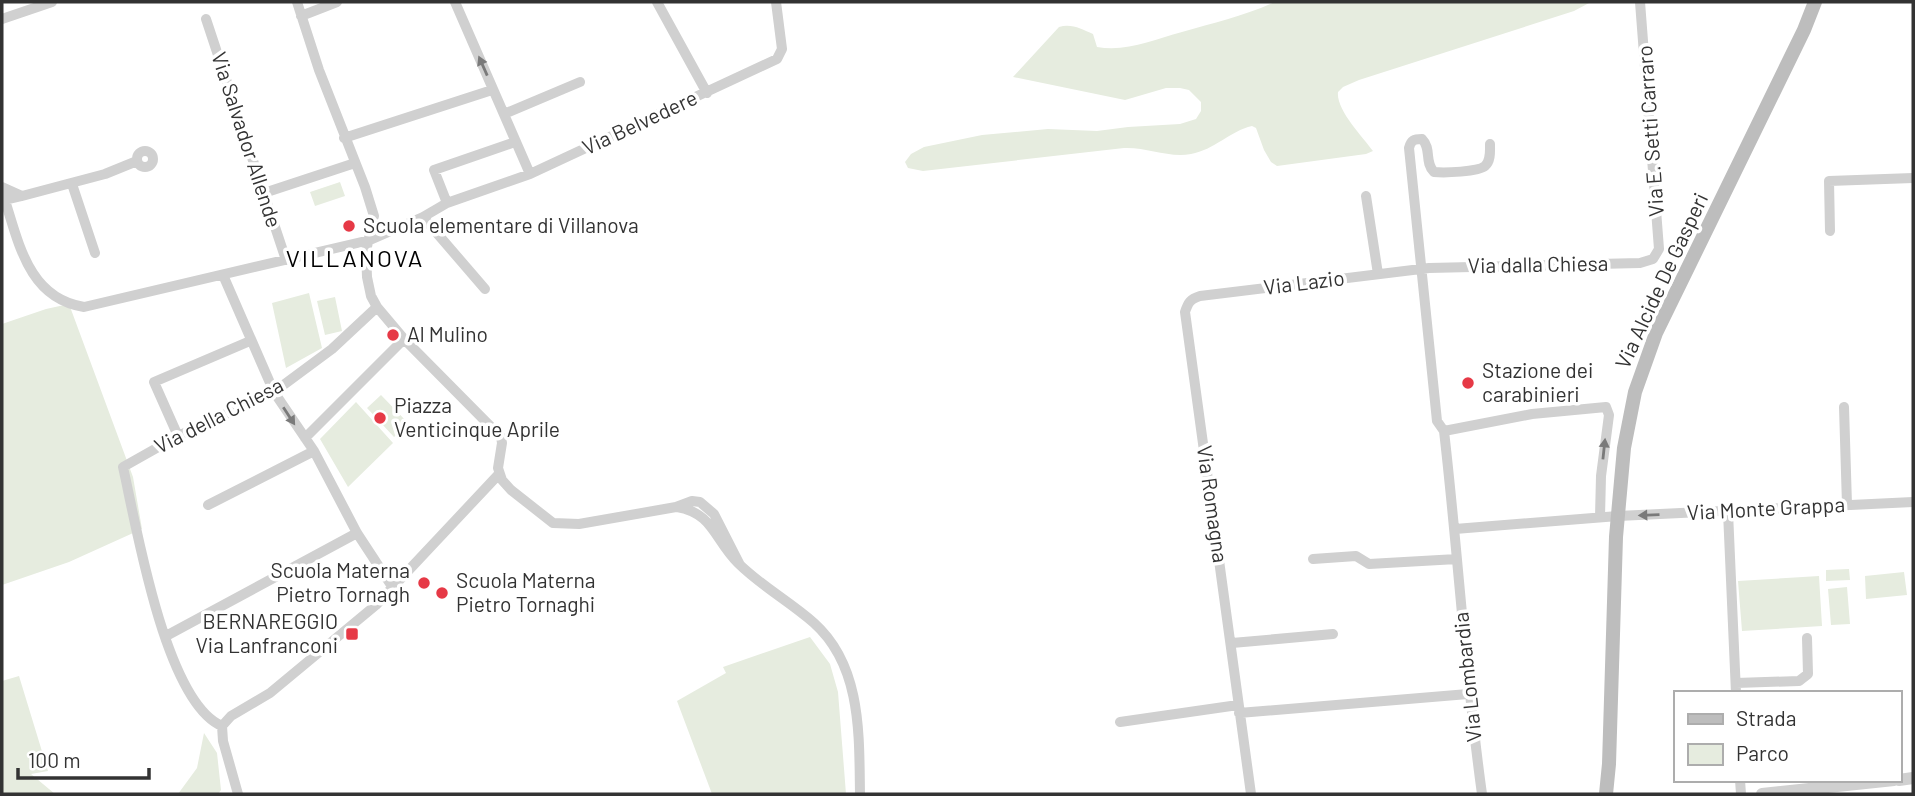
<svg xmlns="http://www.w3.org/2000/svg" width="1915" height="796" viewBox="0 0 1915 796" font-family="Barlow,sans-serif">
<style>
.green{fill:#e6ecdf}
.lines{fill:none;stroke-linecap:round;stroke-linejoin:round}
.minor{stroke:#d0d0d0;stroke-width:10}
.tertiary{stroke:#d0d0d0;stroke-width:12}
.secondary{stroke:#bdbdbd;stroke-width:14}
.oneway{fill:#7a7a7a}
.poi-dot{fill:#e63946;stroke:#fff;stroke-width:2.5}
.labels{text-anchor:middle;stroke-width:7;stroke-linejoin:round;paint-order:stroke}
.street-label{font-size:21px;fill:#333;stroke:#fff}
.poi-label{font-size:21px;fill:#333;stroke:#fff;text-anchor:start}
.quarter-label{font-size:24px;letter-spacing:2px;fill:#000;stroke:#fff}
</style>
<rect width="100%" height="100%" fill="#fff"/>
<path class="green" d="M1275,2H1591L1574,11L1359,80L1343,87L1338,92C1336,110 1363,137 1373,151L1366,154L1277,166L1271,162L1264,150L1256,128L1252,126C1230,131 1214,150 1191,154C1168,158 1147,147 1124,148L923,171L908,168L905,162L911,154L924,147L982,135L1048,129L1097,131L1128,127L1180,124L1196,119L1201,111V102L1189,90L1180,88H1166L1125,100L1013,77L1059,27C1071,23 1082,29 1093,34L1097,47C1127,52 1153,40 1182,32C1214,23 1244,16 1275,2Z
M340,182L345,196L315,206L310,192Z
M309,293L322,348L286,368L272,303Z
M335,297L342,331L325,335L317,301Z
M69,304L133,477L142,529L69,562L2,585V324L46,309Z
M381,395L409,424L394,437L367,408Z
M356,402L393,443L348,487L320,439Z
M1849,569L1850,580L1826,581V570Z
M1904,572L1907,595L1866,599L1865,576Z
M1819,576L1822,626L1742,631L1738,581Z
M1847,587L1850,624L1831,625L1828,589Z
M810,637L830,664L838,692L846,794H712L677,701L726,673L723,667Z
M19,676L48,771L31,774L55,794H2V681Z
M204,733L217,753L221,790L218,794H178L197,768Z"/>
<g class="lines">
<path class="minor" d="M297,2L319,70L365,187L374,216L366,251L367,277L371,296L377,307L404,339L501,437L502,443L498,468L502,480L511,490L553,523L579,524L676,507L692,501L700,502L714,514L740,565
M455,2L530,174
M657,2L707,93
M301,16L337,2
M2,19L52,2
M206,19L286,260
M504,114L580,82
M344,138L489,91
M137 159a8 8 0 1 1 16 0a8 8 0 1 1-16 0Z
M72,184L95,253
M2,187L22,196L5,200
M2,191C18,238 26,298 84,307L370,240L423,217L447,203L530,174L777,59L782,49L776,2
M264,193L355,163
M22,196L105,174L137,161
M1366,196L1378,274
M447,203L434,170L512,143
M423,217L485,289
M1830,231L1829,181L1913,178
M223,275L274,392L314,451L357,533L393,588
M1844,407L1847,505
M1444,431L1532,414L1606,407L1609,415L1601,476L1600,517
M178,436L154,382L250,341
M305,438L404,339
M208,505L314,451
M677,507C713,513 714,539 738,563C761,586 789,601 814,623C862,666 859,735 860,794
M1728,512L1736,693
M1455,529L1618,516L1913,502
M1313,559L1356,556L1369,564L1457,559
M166,636L357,533
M1232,643L1333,634
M1736,683L1799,681L1808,674L1807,638
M1239,713L1468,694
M1120,722L1238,705
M222,726C165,702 136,524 123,467L178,436L274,392L332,349L377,307
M222,726L231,716L270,693L376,605L499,474
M222,726L223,741L238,794
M1740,780L1741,794
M1251,794L1185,312C1188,303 1190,299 1200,296L1429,268L1640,263L1653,259L1659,249L1640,2
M1482,794C1465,673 1458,552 1444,431L1437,421L1409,148C1411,140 1414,139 1422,139C1432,149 1424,162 1434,172C1444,173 1478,172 1485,166C1491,161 1490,151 1490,144"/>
<path class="tertiary" d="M1899,780L1913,778
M1762,794L1894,780"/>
<path class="secondary" d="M1606,794L1609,764L1616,537L1624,448L1635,392L1656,333L1804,30L1815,2"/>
</g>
<defs><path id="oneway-solid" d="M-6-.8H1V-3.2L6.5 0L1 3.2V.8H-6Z" transform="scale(1.75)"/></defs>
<g class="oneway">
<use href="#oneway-solid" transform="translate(483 66) rotate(-114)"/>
<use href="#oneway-solid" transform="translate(289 416) rotate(57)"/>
<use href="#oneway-solid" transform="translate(1604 449) rotate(-84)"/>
<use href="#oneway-solid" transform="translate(1649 515) rotate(178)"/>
</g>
<g class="poi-dot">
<circle cx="349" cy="226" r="7"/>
<circle cx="393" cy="335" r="7"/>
<circle cx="1468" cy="383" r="7"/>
<circle cx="380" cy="418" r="7"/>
<circle cx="424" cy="583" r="7"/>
<circle cx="442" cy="593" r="7"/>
<rect x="345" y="627" width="14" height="14" rx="3.5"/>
</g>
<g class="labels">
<g class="street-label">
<text transform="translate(640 123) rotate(-25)" y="7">Via Belvedere</text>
<text transform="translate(1651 131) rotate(-94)" y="7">Via E. Setti Carraro</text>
<text transform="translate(246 140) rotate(72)" y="7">Via Salvador Allende</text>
<text transform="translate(1538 265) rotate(-1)" y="7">Via dalla Chiesa</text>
<text transform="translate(1662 281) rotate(-65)" y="7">Via Alcide De Gasperi</text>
<text transform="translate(1304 283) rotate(-7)" y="7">Via Lazio</text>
<text transform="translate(219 416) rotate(-27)" y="7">Via della Chiesa</text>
<text transform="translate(1212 504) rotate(82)" y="7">Via Romagna</text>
<text transform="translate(1766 509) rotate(-3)" y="7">Via Monte Grappa</text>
<text transform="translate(1468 677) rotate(-96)" y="7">Via Lombardia</text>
</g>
<g class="poi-label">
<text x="363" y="233">Scuola elementare di Villanova</text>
<text x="407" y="342">Al Mulino</text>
<text x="1482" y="378">Stazione dei<tspan x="1482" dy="24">carabinieri</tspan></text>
<text x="394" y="413">Piazza<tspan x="394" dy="24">Venticinque Aprile</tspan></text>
<text x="410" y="578" text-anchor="end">Scuola Materna<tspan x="410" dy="24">Pietro Tornagh</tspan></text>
<text x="456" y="588">Scuola Materna<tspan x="456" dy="24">Pietro Tornaghi</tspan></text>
<text x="338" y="629" text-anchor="end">BERNAREGGIO<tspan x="338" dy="24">Via Lanfranconi</tspan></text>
</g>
<g class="quarter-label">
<text x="355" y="267">VILLANOVA</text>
</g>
</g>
<rect width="1915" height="796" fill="none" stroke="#333333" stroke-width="7"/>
<rect x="1674" y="691" width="228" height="91" fill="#ffffff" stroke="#adadad" stroke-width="2"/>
<rect x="1688" y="714" width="35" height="10" fill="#bdbdbd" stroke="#adadad" stroke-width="2"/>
<text x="1736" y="726" font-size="21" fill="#333333">Strada</text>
<rect x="1688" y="744" width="35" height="21" fill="#e6ecdf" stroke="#adadad" stroke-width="2"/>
<text x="1736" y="761" font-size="21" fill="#333333">Parco</text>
<path d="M18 768v10h131v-10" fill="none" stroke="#333333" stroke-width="3.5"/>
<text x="28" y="768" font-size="21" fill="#333333" stroke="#ffffff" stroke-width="5" paint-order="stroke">100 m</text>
</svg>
